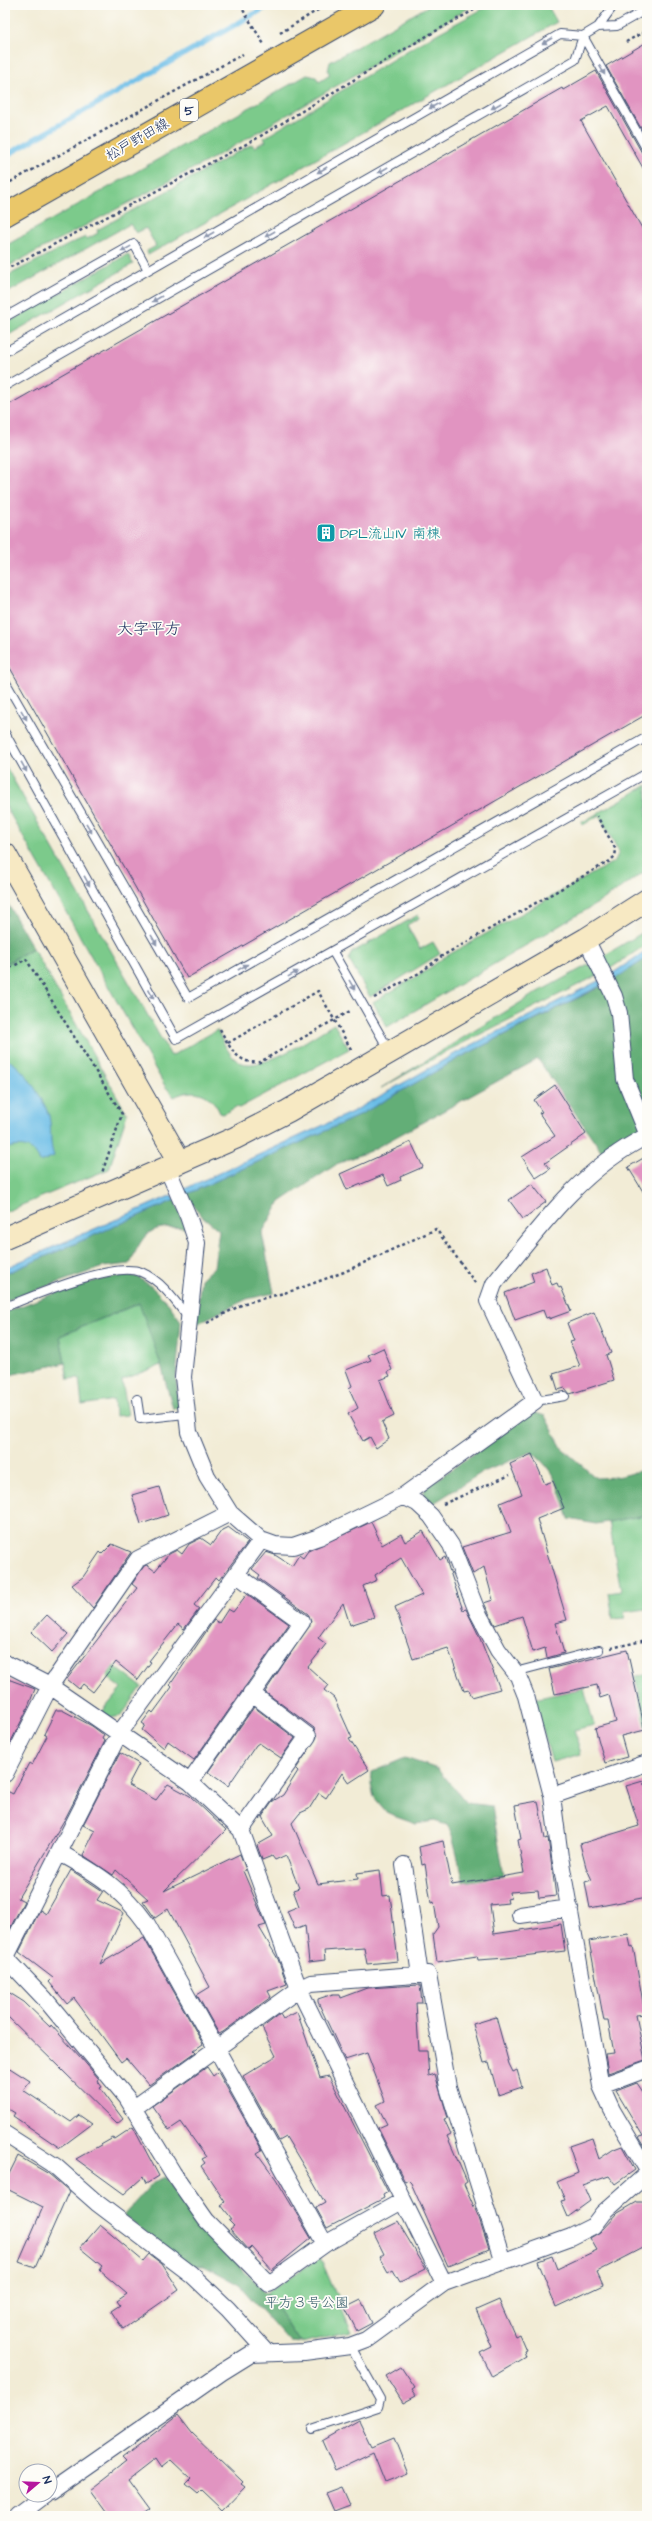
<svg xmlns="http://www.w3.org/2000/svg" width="652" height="2521" viewBox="0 0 652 2521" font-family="'Architects Daughter','Klee One',sans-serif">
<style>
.green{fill:#7bca8b;stroke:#4b7c74}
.forest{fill:#64ae77;stroke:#406e6a}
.water{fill:#6bbde7;stroke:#4376a2}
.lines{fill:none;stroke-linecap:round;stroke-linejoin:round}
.stream{stroke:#6bbde7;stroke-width:5.5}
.building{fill:#e194c1}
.lane-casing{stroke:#3b4b70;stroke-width:10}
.street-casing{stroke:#3b4b70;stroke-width:18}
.secondary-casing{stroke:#3b4b70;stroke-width:24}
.primary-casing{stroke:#3b4b70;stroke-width:24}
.path{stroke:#3b4b70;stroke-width:2.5;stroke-dasharray:3 3;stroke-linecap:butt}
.lane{stroke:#fff;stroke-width:8}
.street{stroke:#fff;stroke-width:16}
.secondary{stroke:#f7e9c3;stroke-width:22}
.primary{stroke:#eac769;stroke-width:22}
.oneway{fill:#8d97ae}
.labels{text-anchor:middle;stroke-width:3.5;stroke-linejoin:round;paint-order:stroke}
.shield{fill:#fdfcf7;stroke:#5f6c8c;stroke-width:1}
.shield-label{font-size:13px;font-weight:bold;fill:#1b2f5e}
.street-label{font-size:14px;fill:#1b2f5e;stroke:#fdfcf7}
.culture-label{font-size:14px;fill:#0d838f;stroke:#fdfcf7;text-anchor:start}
.park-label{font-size:14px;fill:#385e6c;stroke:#fdfcf7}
.quarter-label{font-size:16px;fill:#1b2f5e;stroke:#fdfcf7}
</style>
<rect width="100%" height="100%" fill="#fdfcf7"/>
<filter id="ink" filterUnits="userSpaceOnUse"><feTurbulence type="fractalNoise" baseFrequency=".025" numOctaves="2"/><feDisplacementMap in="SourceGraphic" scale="8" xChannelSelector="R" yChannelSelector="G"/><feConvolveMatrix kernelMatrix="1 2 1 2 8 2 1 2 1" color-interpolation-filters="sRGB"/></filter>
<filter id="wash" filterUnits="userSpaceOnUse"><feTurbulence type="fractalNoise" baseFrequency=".012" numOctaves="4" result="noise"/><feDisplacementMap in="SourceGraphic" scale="16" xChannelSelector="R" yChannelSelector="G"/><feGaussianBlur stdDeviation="0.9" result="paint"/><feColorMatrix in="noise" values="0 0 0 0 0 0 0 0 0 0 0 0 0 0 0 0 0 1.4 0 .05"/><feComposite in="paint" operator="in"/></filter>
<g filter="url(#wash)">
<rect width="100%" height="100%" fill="#f2ecd6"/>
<path class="green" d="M430,5H474L217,156L5,268V246L307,75L316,77L319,82L330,75L328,71L330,62Z
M490,5H554L549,8L557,22L148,255L147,251L156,246L146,228L136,233L130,224L5,294V277L74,242L86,237L87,239L98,233L97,230L252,144L254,147L266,141L264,138L418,44Z
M128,254L133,264L5,337V324Z
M5,765L171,1056L217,1030C222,1039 227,1052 235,1059C256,1079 314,1035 334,1024L349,1049L239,1108L236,1107L223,1114L220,1113C211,1092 193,1087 174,1097L165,1086L5,805Z
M647,785V870L598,903L387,1027L373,1002L423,973L443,958L615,861L619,852L599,815L583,825L581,823Z
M418,915L419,918L407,925L420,949L433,942L440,954L370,997L349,960L351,953Z
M647,930V944L608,970L604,958L605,955Z
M33,948L127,1114L109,1169L5,1212V965Z
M588,965L593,966L598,975L449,1050L381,1088L531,996Z
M140,1303L161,1365L122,1380L128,1415L115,1416L114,1400L82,1405L79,1378L68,1379L60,1336Z
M647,1515V1609L624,1612L625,1618L613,1619L609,1593L621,1591L609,1521Z
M114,1666L142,1687L121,1716L110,1718L102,1712L121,1689L107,1676Z
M647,1675V1730L635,1676Z
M584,1688L594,1725L574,1730L581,1754L552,1762L534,1699Z
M320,2257L352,2332L300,2343L267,2293Z"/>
<path class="forest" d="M5,899L33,948L5,964L7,957L5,953V916L8,915L5,909Z
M647,958V1129L604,1155L538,1059L370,1151L337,1164L280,1202L262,1233L274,1293L247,1299L196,1324L201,1279L214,1267L219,1230L202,1216L185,1195L356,1117L459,1058L608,983Z
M175,1200L186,1228C150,1225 144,1231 130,1264L103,1267L5,1301V1274Z
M127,1275L138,1277L152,1287L168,1303L181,1321L176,1378L179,1408L173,1409L161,1365L139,1303L60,1336L65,1363L5,1376V1312C45,1297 85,1280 127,1275Z
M533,1412L545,1416L562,1448L596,1478L617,1477L647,1469V1515L596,1524L569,1519C560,1491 556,1470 531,1452L481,1473L431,1505L423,1495L425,1488Z
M405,1758L438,1769L467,1803L492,1806L504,1875L464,1882L451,1832L447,1825L434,1821L416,1824L388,1814L374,1797L371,1785L372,1772Z
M165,2177L208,2234L267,2293L300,2343L290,2342L239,2285L204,2266H189L123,2216L153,2182Z"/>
<path class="water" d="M647,950V958L613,980L610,975Z
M600,980L602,985L459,1058L356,1117L185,1195L182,1190L352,1112L456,1053Z
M5,1059C22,1063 44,1100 49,1116C52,1130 49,1143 54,1156L40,1162C34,1145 20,1144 5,1149Z
M172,1195L175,1200L5,1274V1268Z"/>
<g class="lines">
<path class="stream" d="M5,156L270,5"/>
</g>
<g id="blocks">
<path class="building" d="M647,42V139L606,66Z
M596,71L642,153L647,155V175L608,106L581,121L647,237V714L187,978L5,659V407L562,88L563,90Z
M555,1085L586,1134L545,1163L550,1169L536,1178L522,1157L555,1136L539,1113L542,1112L534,1100Z
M411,1142L423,1167L400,1177L401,1180L388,1186L383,1175L347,1190L340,1174Z
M647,1156V1198L628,1167Z
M532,1184L546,1202L523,1219L509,1200Z
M546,1267L552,1285L557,1283L559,1288L561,1287L571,1311L549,1319V1317L546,1318L543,1310L515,1320L505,1293L534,1282L531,1273Z
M594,1312L611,1353L606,1355L614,1380L570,1394L565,1388L558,1390L553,1374L580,1366L570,1342L574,1341L567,1323Z
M383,1348L392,1370L388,1372L390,1376L380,1380L394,1416L382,1422L389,1439L376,1448L370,1437L363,1441L348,1414L358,1408L349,1388L352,1386L346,1370L371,1360L368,1355Z
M532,1454L545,1484L553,1481L564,1508L537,1519L567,1620L555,1623L564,1653L547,1658L545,1648L533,1652L522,1616L495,1625L484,1603L493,1600L484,1567L473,1574L462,1547L511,1532L500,1503L522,1494L510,1464Z
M159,1487L168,1515L141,1524L132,1495Z
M371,1522L382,1545L401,1534L405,1542L423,1531L440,1560L445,1557L463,1610L466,1609L479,1636L500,1689L472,1697L469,1690L464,1691L448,1648L413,1659L395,1607L422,1595L401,1558L375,1575L377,1580L363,1586L374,1617L350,1625L343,1603L318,1638L326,1644L308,1667L328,1685L324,1690L334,1698L352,1738L349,1739L369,1770L349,1783L342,1773L326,1798L319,1793L309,1809L300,1813L292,1823L318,1884L358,1879L357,1873L380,1870L383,1896L390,1895L398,1961L367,1964L364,1948L324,1951L325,1960L309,1962L305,1925L295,1929L287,1911L299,1906L293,1890L299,1888L286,1855L275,1860L272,1856L262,1860L257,1845L273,1836L262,1817L273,1801L283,1795L298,1771L296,1769L317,1737L314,1728L265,1692L311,1622L308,1614L258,1578L260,1575L252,1569L266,1552L275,1555L292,1566L299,1555L303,1558L308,1551Z
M228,1527L248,1542L219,1580L216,1577L194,1605L199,1609L184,1629L178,1624L149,1661L151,1662L138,1680L116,1662L93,1692L83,1684L79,1689L67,1679L137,1588L132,1584L144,1566L147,1565L155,1571L169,1554L177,1550L182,1554L189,1544L201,1538L211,1545L222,1530Z
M112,1544L131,1552L93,1608L72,1585L83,1577L100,1552L102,1554Z
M247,1594L289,1624L194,1760L168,1741L164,1748L142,1730L145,1725L142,1723L151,1711L153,1713L172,1687L170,1685L214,1620L219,1623L228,1609L233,1612Z
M47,1615L68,1634L52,1652L31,1632Z
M627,1650L645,1730L621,1736L627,1757L605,1763L595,1728L616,1722L609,1695L600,1698L597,1685L555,1694L549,1669Z
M5,1678L35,1689L26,1712L5,1753Z
M254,1707L295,1738L281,1758L259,1743L256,1745L228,1786L208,1772Z
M56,1710H62L92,1726L104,1735L102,1739L105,1741L66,1817L18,1898L24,1901L5,1938V1790L13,1794L29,1763L32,1765L47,1736L44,1734Z
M120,1753L139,1764L128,1785L156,1800L168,1784L190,1796L226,1830L164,1891L240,1854L246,1870L243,1871L266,1925L259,1927L278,1959L287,1984L268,1991L271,1997L223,2032L219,2034L197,1995L210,1987L168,1909L155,1918L143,1901L148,1899L116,1870L113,1875L83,1855L95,1831L83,1825Z
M643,1781L644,1785L647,1784V1897L590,1908L585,1882L592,1880L586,1867L580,1844L639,1826L626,1786Z
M538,1801L545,1839L548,1838L556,1896L539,1898L538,1890L510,1892L511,1898L507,1899L508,1903L490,1905L494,1934L561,1924L565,1951L506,1958L478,1960L477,1956L437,1962L433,1934L438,1927L434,1902L431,1903L425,1864L422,1865L419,1847L443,1841L452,1885L524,1873L518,1840L521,1839L515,1805Z
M71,1870L103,1891L97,1900L124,1913L100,1964L144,1938L203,2044L194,2050L196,2052L149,2085L126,2058L121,2062L74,1998L67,2004L49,1982L53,1978L19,1952L40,1910L46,1914Z
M628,1934L631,1947L633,1946L645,2014L636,2015L645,2060L608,2073L605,2054L614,2053L608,2021H604L589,1941Z
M420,1985L422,2003H416L419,2051H427L429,2076L435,2074L448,2118L444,2119L451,2134L447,2136L467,2182L464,2184L479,2218L489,2249L448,2266L411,2183L408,2180L405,2182L378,2128L387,2124L377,2105L385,2101L367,2053L345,2060L318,2002V1999L333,1994H339L340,1998L367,1988Z
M5,1990L24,2002L50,2027L51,2025L81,2058L99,2079L97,2080L102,2087L100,2088L123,2119L117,2124L5,2014Z
M297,2012L320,2078L329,2076L388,2192L383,2195L384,2198L327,2228L316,2208L325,2203L309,2175L286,2137L279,2141L243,2076L276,2056L262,2028L280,2014L283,2019Z
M496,2017L509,2064L513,2072L517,2070L522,2087L498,2095L489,2062L484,2063L473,2024Z
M5,2065L30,2081L23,2090L71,2122L79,2115L92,2124L60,2148L13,2116L15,2113L5,2107Z
M207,2067L213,2076L218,2072L262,2150L257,2153L276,2179L311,2238L272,2270L252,2247L249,2250L230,2229L234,2226L229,2221L232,2219L221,2205L225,2202L201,2166L205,2163L202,2159L206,2157L181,2122L169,2130L152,2106Z
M637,2083L647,2098V2150L639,2137L643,2136L616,2091Z
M133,2127L159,2176L146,2184L143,2177L124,2194L76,2159L113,2138L115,2139Z
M592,2138L599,2159L614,2149L622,2146L635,2170L615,2184L609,2176L583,2185L590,2201L568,2217L561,2201L565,2200L557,2182L578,2173L569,2146Z
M18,2156L49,2174L69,2191L35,2268L19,2262L43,2207L5,2188V2182Z
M637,2202H643L647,2210V2246L597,2272L603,2285L556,2307L538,2261L552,2256L557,2269L597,2250L590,2238L600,2232L618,2213Z
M398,2222L426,2269L400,2282L393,2270L388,2273L379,2257L384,2254L374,2234Z
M100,2225L143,2261L149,2254L162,2264L179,2290L123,2329L111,2311L120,2305L117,2301L127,2294L99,2270L102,2266L80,2248Z
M361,2300L372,2323L357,2331L345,2308Z
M499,2300L515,2336L519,2334L526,2350L524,2351L526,2357L492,2377L480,2353L492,2347L476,2310Z
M401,2367L415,2388L412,2390L416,2396L403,2403L386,2376Z
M178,2415L192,2433L243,2482L241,2484L245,2487L223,2510L202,2490L198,2494L186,2484L191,2479L171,2460L161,2468L155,2459L128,2480L150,2510L142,2516H109L90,2490L126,2462L122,2458Z
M359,2420L372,2447L394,2438L408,2473L385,2482L373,2452L335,2470L322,2441Z
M342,2487L350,2505L334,2511L326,2493Z"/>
</g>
</g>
<g filter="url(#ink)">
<use href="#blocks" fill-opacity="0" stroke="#3b4b70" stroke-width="1"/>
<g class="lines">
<g class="lane-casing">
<path id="lane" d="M598,27L614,5
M583,36L647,150
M5,317L134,244L148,270
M5,352L560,34L583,36L598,27L617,26L647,9
M5,386L575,60L583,36
M5,681L188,998L647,737
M5,733L176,1039L647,773
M333,952L390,1052
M5,1307C33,1296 114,1261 141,1272C161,1280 176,1302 189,1319
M137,1399L140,1419L185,1414
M535,1401L565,1396
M515,1672L599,1650
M312,2429L378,2407L380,2399L350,2346"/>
</g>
<g class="street-casing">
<path id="street" d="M586,939L614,996L619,1013L625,1079L647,1133
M167,1168L188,1216L197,1243L183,1377L189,1432L207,1476L230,1513L261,1540L275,1545L293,1546L319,1537L385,1505L403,1496L535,1401L488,1301L494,1284C539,1228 581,1169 647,1136
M403,1496L417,1503L431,1516L451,1545L477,1611L498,1650L518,1676L526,1696L552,1796L560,1857L601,2086L612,2110L647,2169
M5,1663L50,1686L190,1782L241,1830L299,1989L444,2283
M5,1774L50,1686L138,1559L230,1513
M190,1782L302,1622L237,1575
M552,1796L647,1763
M241,1830L308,1736L251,1693
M60,1853C97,1873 122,1889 147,1924L325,2244
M404,1865L420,1975
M520,1915L570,1908
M5,1957L45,1999L127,2098L173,2173L206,2220L269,2284L325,2244L402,2201
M6,1957L119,1734L261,1540
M601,2086L647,2069
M134,2108L299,1989L311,1983L428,1974L448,2087L503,2262
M5,2134L55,2166L97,2203L191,2274L228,2309L267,2352
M50,2492L222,2372L251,2354L304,2352L350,2346L366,2340L444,2283L571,2237L593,2226L603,2213L647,2174
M17,2516L45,2495"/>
</g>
<g class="secondary-casing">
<path id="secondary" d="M5,854L180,1162
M5,1238L235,1138L288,1111L586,939L647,900"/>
</g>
<g class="primary-casing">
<path id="primary" d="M5,215L374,5"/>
</g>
<path class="path" d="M240,5L265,46
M280,33L326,5
M626,42L647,30
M5,185L243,54
M5,270L254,140L425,37L483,5
M5,971L26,959L122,1114L102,1173
M374,998L421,972L442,956L610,861L615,856L616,850L597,816
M220,1029C229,1046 237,1065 260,1062L352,1010
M228,1043L318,991L352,1051
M207,1323L245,1303L295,1290L344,1272L436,1229L476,1284
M443,1504L510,1475
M611,1648L647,1640"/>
<use href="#lane" class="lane"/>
<use href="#street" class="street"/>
<use href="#secondary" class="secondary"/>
<use href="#primary" class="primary"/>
</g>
<defs><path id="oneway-solid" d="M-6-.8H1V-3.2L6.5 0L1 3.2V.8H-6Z"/></defs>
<g class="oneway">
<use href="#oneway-solid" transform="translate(547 41) rotate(150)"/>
<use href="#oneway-solid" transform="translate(602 70) rotate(60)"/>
<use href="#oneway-solid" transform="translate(434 106) rotate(150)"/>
<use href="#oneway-solid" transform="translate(496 106) rotate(150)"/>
<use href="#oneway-solid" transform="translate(322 170) rotate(150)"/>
<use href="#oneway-solid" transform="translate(383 170) rotate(150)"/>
<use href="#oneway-solid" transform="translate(270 234) rotate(150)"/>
<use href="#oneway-solid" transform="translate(209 235) rotate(150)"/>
<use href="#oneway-solid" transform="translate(126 249) rotate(151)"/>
<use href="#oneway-solid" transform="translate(157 299) rotate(150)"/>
<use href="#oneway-solid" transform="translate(24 715) rotate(60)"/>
<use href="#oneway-solid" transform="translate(24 767) rotate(61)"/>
<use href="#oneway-solid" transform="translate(89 828) rotate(60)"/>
<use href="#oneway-solid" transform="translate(87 881) rotate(61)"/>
<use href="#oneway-solid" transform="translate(154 940) rotate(60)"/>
<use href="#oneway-solid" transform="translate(243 967) rotate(-30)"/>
<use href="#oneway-solid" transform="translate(293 974) rotate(-29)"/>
<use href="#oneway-solid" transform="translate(352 985) rotate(60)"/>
<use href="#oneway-solid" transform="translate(151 994) rotate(61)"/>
</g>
</g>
<defs>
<g id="building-square" transform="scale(1)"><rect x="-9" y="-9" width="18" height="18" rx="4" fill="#0f9aa8" stroke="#fdfcf7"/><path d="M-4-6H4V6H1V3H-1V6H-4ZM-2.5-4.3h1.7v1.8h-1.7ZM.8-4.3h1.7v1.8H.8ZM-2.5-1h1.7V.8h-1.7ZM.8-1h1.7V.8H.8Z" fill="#fff"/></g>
</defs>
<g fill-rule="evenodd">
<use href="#building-square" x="326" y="533"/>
</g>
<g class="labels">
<rect class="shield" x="180" y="99" width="18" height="22" rx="3"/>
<g class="shield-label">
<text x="189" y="115">5</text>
</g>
<g class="street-label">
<text transform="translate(137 139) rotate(-30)" y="5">松戸野田線</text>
</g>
<g class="culture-label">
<text x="340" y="538">DPL流山IV 南棟</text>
</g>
<g class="park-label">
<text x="307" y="2307">平方３号公園</text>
</g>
<g class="quarter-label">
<text x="149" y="634">大字平方</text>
</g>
</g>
<rect width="652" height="2521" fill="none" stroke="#fdfcf7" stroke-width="20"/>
<g transform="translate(38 2483) rotate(71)"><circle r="19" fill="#fdfcf7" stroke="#a3aaba"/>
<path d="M0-3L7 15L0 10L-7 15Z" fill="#b5179e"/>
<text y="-6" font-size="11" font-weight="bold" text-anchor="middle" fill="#1b2f5e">N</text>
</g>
</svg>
